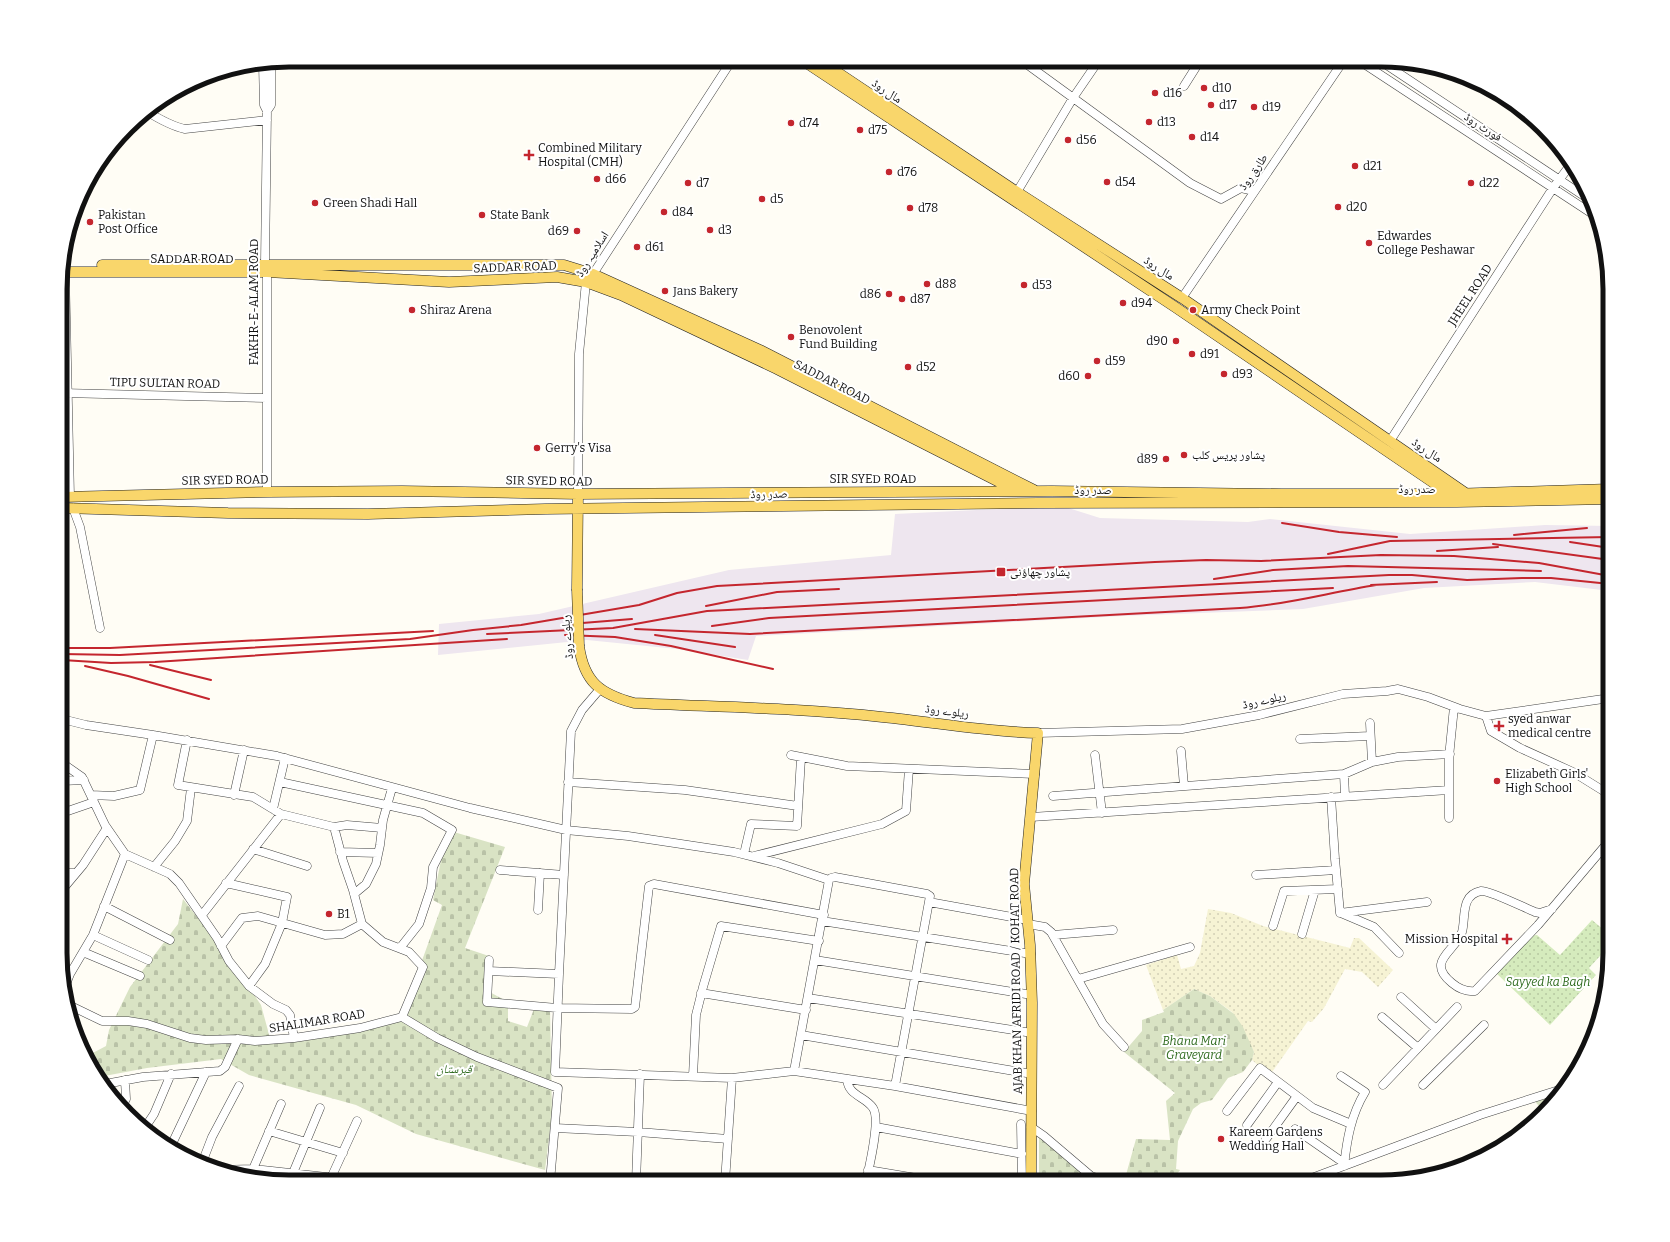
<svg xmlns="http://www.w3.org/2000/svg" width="1670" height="1242" viewBox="0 0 1670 1242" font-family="Bitter,'Noto Naskh Arabic',serif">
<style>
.industrial{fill:#eee6ef}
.farmland{fill:url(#farmland-dots)}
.cemetery{fill:url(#cemetery-stones)}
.park{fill:url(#park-dots)}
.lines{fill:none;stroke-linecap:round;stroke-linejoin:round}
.minor-casing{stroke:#444;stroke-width:9}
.major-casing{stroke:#222;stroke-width:11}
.minor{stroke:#fff;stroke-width:8}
.major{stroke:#f9d66b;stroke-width:10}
.rail{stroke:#c4262e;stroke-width:2}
.major-bridge-casing{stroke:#222;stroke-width:11;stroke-linecap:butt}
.major-bridge{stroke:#f9d66b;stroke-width:10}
.poi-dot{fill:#c4262e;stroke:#fff;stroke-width:1.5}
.labels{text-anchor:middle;stroke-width:4;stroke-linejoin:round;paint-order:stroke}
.poi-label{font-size:12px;fill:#111;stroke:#fff;text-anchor:start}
.street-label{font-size:12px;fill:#111;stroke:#fff}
.park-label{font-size:12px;font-style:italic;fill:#2f6b1f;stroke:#fff}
.rim{fill:none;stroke:#111;stroke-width:5}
</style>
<defs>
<pattern id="farmland-dots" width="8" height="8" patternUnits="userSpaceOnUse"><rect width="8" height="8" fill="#f6f3d4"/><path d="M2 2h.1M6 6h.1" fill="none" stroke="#d2cfb5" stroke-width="1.8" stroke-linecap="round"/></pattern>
<pattern id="cemetery-stones" width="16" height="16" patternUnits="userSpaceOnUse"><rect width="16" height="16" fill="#d9e3c4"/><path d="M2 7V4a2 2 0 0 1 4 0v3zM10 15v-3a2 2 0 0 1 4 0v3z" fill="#b9c2a7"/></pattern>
<pattern id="park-dots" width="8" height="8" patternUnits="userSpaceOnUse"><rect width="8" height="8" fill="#d5ebbd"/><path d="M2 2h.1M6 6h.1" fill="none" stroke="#b6c8a1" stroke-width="1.8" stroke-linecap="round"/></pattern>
</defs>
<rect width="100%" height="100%" fill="#fffdf5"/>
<path class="industrial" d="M1062,506L1100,518L1248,522L1270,519L1410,534L1545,525L1610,526V591L1535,582L1424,588L1303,609L1123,616L756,636L748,660L677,649L587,640L438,655L439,624L539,614L729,570L891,555L895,514Z"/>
<path class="farmland" d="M1208,909L1231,913L1263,926L1350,948L1354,938H1359L1393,970L1378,987L1362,972L1345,969L1324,1008L1312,1022L1308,1021L1270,1075L1252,1060L1254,1052L1232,1012L1210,996L1194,989L1163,1010L1146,965L1177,955L1181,969L1194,966L1200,953Z"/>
<path class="cemetery" d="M447,830L505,847L465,948L492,957L486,990L508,1002V1021L527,1027L534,1009L550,1007L552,1113L545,1170L416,1134L356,1105L249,1075L221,1059L147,1068L99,1077C93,1071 86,1064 89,1055L106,1046L109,1030L130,987L178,924L183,899L223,950L261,1005L270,1038L401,1019L442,905L433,900Z
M1194,989L1210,996L1234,1014L1243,1027L1254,1052L1252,1060L1243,1072L1228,1078L1212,1100L1201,1103L1193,1109L1178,1141L1176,1169L1180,1170L1171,1182H1124L1136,1139L1170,1140L1166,1101L1175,1093L1124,1052L1142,1031V1020L1164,1012L1163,1010Z
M1563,1093L1544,1112L1532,1098Z
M1039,1128L1091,1176L1108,1182H1039Z"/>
<path class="park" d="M1592,920L1610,935V945L1589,968L1596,975L1550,1025L1495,972L1530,936L1537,935L1560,955Z"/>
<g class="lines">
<g class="minor-casing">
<path id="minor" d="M1021,60L1190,183L1221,199L1241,188L1254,191
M1358,60L1594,215
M1379,60L1590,200
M263,65L264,105L267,111L265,264L267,272V492
M1184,86L1196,67L1187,60
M146,111C159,119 171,126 185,129L267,120
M267,111L271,105V64
M1017,192L1073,98L1099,60
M65,272L70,497
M1182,298L1344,60
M63,393L267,398
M1390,441L1553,188L1571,164
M578,494L579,354L586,282L593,274L732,60
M73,508L80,527L100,628
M600,689L582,710L571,731L559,974L555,1072L732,1078L794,1071L895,1086L1032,1111
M1486,716L1491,731L1520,748L1573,772L1610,795
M62,719L86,725L153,735L277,756L470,808L566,830L628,836L734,852L778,863L829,880
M1370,723L1372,762
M1038,733L1182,729L1259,715L1343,694L1387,691L1398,689L1428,697L1460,709L1486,716L1610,698
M1300,739L1370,736
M187,740L178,785L253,797L281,814
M1181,751L1184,786
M791,755L847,766L1035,774
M1095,755L1102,813
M62,763L82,777L105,825L125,854L170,874L179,883L217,938L229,961L249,986L273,1004L286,1010L290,1015L294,1038
M1344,774L1345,796
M62,781L84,780
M280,782L423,813L452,830L433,867L431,888L419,924L400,948
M568,782L685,790L798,806
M91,795L114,796L140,790L153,735
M234,795L244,750
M1053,796L1344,774L1372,762L1398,757L1450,754
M1331,797L1335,859L1340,913
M273,809L285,758
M62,813L94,802
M1031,817L1449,790
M1449,818V757L1454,707
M334,827L347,825L382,828
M253,849L307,866
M340,852L378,853
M744,854L751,824L797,826L801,758
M754,856L882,824L906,811L909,769
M154,867L175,841L187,821L191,788
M500,870L564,875
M62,873H76
M1256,875L1336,870
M226,883L287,897L282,923L265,964L249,986
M62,890L83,865L107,828
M354,894L366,884L376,864L380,845L383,820L392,788
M929,902L1028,920
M104,906L170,940
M1552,909L1540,913L1535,912C1525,908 1489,890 1481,891C1460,895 1466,918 1462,932C1455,952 1425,961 1452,983C1458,988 1466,992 1475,991L1538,925L1610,840
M538,910L540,873
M1340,913L1427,902
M1341,913L1374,927L1399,953
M202,915L281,814L334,827L343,861L353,890L362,924L383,942L409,952L423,967L402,1017
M822,921L1031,954
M1028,924L1045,927L1051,932L1103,1024L1124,1047
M1273,926L1284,891L1338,889
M1302,934L1315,890
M93,935L148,960
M1053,935L1113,930
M221,946L242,918L258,916L325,935L343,934L362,924
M83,952L140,976
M489,960L487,1002L557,1008L632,1009L635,1007L649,886L654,884L824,915
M815,960L1032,995
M489,971L559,974
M1078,979L1190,947
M64,989L70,974L93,935L125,854
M701,993L806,1010
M1401,997L1436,1029
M808,998L1032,1033
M69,1005L102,1021H128L147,1024L190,1038L206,1040L238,1039L255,1041L294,1038L360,1028L402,1017L437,1038L477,1057L558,1088L550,1182
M1382,1017L1418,1048
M801,1035L1032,1074
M794,1071L829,880L831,878L835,877L927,894L930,896L895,1086
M693,1076L696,1015L703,987L721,926L819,941
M1341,1076L1365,1092C1351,1115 1347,1139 1344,1166
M847,1079C848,1096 865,1096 873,1108C881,1120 869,1167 866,1182
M105,1084L143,1077L220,1071L225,1067L238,1039
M1383,1085L1457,1007
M1423,1085L1484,1025
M123,1105L126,1099L125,1080
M1227,1111L1260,1068L1313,1108L1351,1124
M1021,1124L1022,1182
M1247,1125L1278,1082
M876,1127L1022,1154
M1031,1127L1044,1136L1091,1176L1108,1182
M555,1128L638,1132L728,1139
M144,1129L154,1114L171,1074
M1295,1129L1344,1163
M269,1131L343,1153
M1266,1139L1297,1096
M171,1146L206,1072
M202,1163L212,1137L239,1086
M253,1169L281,1104
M216,1170L253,1169L372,1182
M868,1170L940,1182
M293,1173L320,1108
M331,1178L357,1121
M636,1182L640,1074
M725,1182L732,1078
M1301,1182L1480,1115L1565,1088"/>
</g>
<g class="major-casing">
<path id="major" d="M802,60L1175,307L1450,494
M819,60L1017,192L1182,298L1467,494
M102,265H564L593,274L760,350L1034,490
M62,272H267L449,282L557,277L586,282L621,295L777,369L1017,491
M62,497L267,492L402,491L578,494L1052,491L1281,494H1450L1610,489
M62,508L228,513L368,514L545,509L1038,503L1457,502L1610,499
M577,589L578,494
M579,646C584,682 600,694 634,703C717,707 799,708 882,717C934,722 986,732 1038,733L1024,884L1030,945L1032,1003L1031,1182"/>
</g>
<use href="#minor" class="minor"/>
<use href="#major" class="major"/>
<path class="rail" d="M1282,523L1339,532L1397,537
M1514,535L1587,528
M1570,542L1610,548
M1493,544L1610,560
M1437,551L1498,547
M1328,554L1390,541L1610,537
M1214,579L1273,570L1348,566L1541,571
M1371,585L1437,582
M706,606L777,592L839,589
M570,624L632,619
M712,626L769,618L1333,588
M635,629L750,634L1240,608C1286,605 1331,592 1376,585
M487,634L613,628L707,611L728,610L1389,575H1412L1467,580L1522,578H1551L1610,584
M565,635L615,637L671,646L773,669
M655,635L735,647
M62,648H110L433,631
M62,654L120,655L410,639L473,630L521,625L639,605L677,593L717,586L1155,562L1206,560L1261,561L1381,555L1454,556L1539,563L1610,576
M62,660L111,663L155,662L507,639
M150,665L211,680
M85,666L128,676L209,699"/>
<g class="major-bridge-casing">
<path id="major-bridge" d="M577,589L579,646"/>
</g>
<use href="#major-bridge" class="major-bridge"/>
</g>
<g class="poi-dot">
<circle cx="1204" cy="88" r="4"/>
<circle cx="1155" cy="93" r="4"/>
<circle cx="1211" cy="105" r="4"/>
<circle cx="1254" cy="107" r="4"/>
<circle cx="1149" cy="122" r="4"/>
<circle cx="791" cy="123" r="4"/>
<circle cx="860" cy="130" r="4"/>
<circle cx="1192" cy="137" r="4"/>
<circle cx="1068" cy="140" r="4"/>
<path d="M527 149h4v4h4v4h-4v4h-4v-4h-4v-4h4z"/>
<circle cx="1355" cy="166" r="4"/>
<circle cx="889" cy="172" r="4"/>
<circle cx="597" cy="179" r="4"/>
<circle cx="1107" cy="182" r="4"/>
<circle cx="688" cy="183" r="4"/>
<circle cx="1471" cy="183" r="4"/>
<circle cx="762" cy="199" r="4"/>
<circle cx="315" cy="203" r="4"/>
<circle cx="1338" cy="207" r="4"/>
<circle cx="910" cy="208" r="4"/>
<circle cx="664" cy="212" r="4"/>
<circle cx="482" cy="215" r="4"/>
<circle cx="90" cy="222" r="4"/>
<circle cx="710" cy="230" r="4"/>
<circle cx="577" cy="231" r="4"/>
<circle cx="1369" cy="243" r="4"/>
<circle cx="637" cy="247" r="4"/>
<circle cx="927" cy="284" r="4"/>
<circle cx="1024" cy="285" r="4"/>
<circle cx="665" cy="291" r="4"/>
<circle cx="889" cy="294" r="4"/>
<circle cx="902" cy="299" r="4"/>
<circle cx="1123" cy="303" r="4"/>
<circle cx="412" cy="310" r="4"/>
<circle cx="1193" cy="310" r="4"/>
<circle cx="791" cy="337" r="4"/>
<circle cx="1176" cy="341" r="4"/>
<circle cx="1192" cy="354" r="4"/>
<circle cx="1097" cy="361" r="4"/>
<circle cx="908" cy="367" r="4"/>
<circle cx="1224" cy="374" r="4"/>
<circle cx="1088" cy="376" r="4"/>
<circle cx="537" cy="448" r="4"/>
<circle cx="1184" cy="455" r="4"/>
<circle cx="1166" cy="459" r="4"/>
<rect x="996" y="567" width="10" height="10" rx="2"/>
<path d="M1497 720h4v4h4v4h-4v4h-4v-4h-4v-4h4z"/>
<circle cx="1497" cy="781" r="4"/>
<circle cx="329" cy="914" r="4"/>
<path d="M1505 933h4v4h4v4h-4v4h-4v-4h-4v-4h4z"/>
<circle cx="1221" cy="1139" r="4"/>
</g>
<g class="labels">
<g class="poi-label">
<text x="1212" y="92">d10</text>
<text x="1163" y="97">d16</text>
<text x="1219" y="109">d17</text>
<text x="1262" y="111">d19</text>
<text x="1157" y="126">d13</text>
<text x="799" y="127">d74</text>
<text x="868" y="134">d75</text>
<text x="1200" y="141">d14</text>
<text x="1076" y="144">d56</text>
<text x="538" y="152">Combined Military<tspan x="538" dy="14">Hospital (CMH)</tspan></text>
<text x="1363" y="170">d21</text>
<text x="897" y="176">d76</text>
<text x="605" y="183">d66</text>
<text x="1115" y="186">d54</text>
<text x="696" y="187">d7</text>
<text x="1479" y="187">d22</text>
<text x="770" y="203">d5</text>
<text x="323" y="207">Green Shadi Hall</text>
<text x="1346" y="211">d20</text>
<text x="918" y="212">d78</text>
<text x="672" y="216">d84</text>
<text x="98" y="219">Pakistan<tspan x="98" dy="14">Post Office</tspan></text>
<text x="490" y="219">State Bank</text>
<text x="718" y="234">d3</text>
<text x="569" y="235" text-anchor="end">d69</text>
<text x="1377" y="240">Edwardes<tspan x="1377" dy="14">College Peshawar</tspan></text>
<text x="645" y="251">d61</text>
<text x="935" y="288">d88</text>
<text x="1032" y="289">d53</text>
<text x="673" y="295">Jans Bakery</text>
<text x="881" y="298" text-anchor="end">d86</text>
<text x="910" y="303">d87</text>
<text x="1131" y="307">d94</text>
<text x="420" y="314">Shiraz Arena</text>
<text x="1201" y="314">Army Check Point</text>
<text x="799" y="334">Benovolent<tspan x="799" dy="14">Fund Building</tspan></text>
<text x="1168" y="345" text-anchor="end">d90</text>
<text x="1200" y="358">d91</text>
<text x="1105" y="365">d59</text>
<text x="916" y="371">d52</text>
<text x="1232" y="378">d93</text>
<text x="1080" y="380" text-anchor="end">d60</text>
<text x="545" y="452">Gerry's Visa</text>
<text x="1192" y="459">پشاور پریس کلب</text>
<text x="1158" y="463" text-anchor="end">d89</text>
<text x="1010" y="576">پشاور چھاؤنی</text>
<text x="1508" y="723">syed anwar<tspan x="1508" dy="14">medical centre</tspan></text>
<text x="1505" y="778">Elizabeth Girls'<tspan x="1505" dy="14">High School</tspan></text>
<text x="337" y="918">B1</text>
<text x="1498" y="943" text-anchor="end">Mission Hospital</text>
<text x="1229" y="1136">Kareem Gardens<tspan x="1229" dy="14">Wedding Hall</tspan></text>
</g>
<g class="street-label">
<text transform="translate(887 91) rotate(34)" y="4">مال روڈ</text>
<text transform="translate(1483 127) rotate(33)" y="4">فورٹ روڈ</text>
<text transform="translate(1253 172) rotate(-55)" y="4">طارق روڈ</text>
<text transform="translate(592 254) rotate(-58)" y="4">اسلامیہ روڈ</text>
<text x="192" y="263">SADDAR ROAD</text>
<text transform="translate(515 267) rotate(-2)" y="4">SADDAR ROAD</text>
<text transform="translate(1159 268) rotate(33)" y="4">مال روڈ</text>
<text transform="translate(1470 295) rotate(-57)" y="4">JHEEL ROAD</text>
<text transform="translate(254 302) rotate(-90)" y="4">FAKHR-E-ALAM ROAD</text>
<text transform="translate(832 382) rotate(27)" y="4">SADDAR ROAD</text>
<text transform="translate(165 383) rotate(1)" y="4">TIPU SULTAN ROAD</text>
<text transform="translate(1427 450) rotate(34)" y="4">مال روڈ</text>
<text x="873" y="483">SIR SYED ROAD</text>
<text transform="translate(225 480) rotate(-1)" y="4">SIR SYED ROAD</text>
<text transform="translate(549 481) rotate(1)" y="4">SIR SYED ROAD</text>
<text x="1417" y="493">صدر روڈ</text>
<text x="1093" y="494">صدر روڈ</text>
<text transform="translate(769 494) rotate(-1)" y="4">صدر روڈ</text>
<text transform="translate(567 637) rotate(-95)" y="4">ریلوے روڈ</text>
<text transform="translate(1264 700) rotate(-13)" y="4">ریلوے روڈ</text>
<text transform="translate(947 711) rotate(7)" y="4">ریلوے روڈ</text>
<text transform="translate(1016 981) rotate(-91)" y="4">AJAB KHAN AFRIDI ROAD / KOHAT ROAD</text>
<text transform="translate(317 1021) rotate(-9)" y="4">SHALIMAR ROAD</text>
</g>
<g class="park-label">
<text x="1548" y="986">Sayyed ka Bagh</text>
<text x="1194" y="1045">Bhana Mari<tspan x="1194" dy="14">Graveyard</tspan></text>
<text x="454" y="1073">قبرستان</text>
</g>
</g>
<path d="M0 0H1670V1242H0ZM289 67H1381A222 222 0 0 1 1603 289V953A222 222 0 0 1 1381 1175H289A222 222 0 0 1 67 953V289A222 222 0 0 1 289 67Z" fill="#fff" fill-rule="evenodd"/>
<path class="rim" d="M289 67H1381A222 222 0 0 1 1603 289V953A222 222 0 0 1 1381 1175H289A222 222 0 0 1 67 953V289A222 222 0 0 1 289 67Z"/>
</svg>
